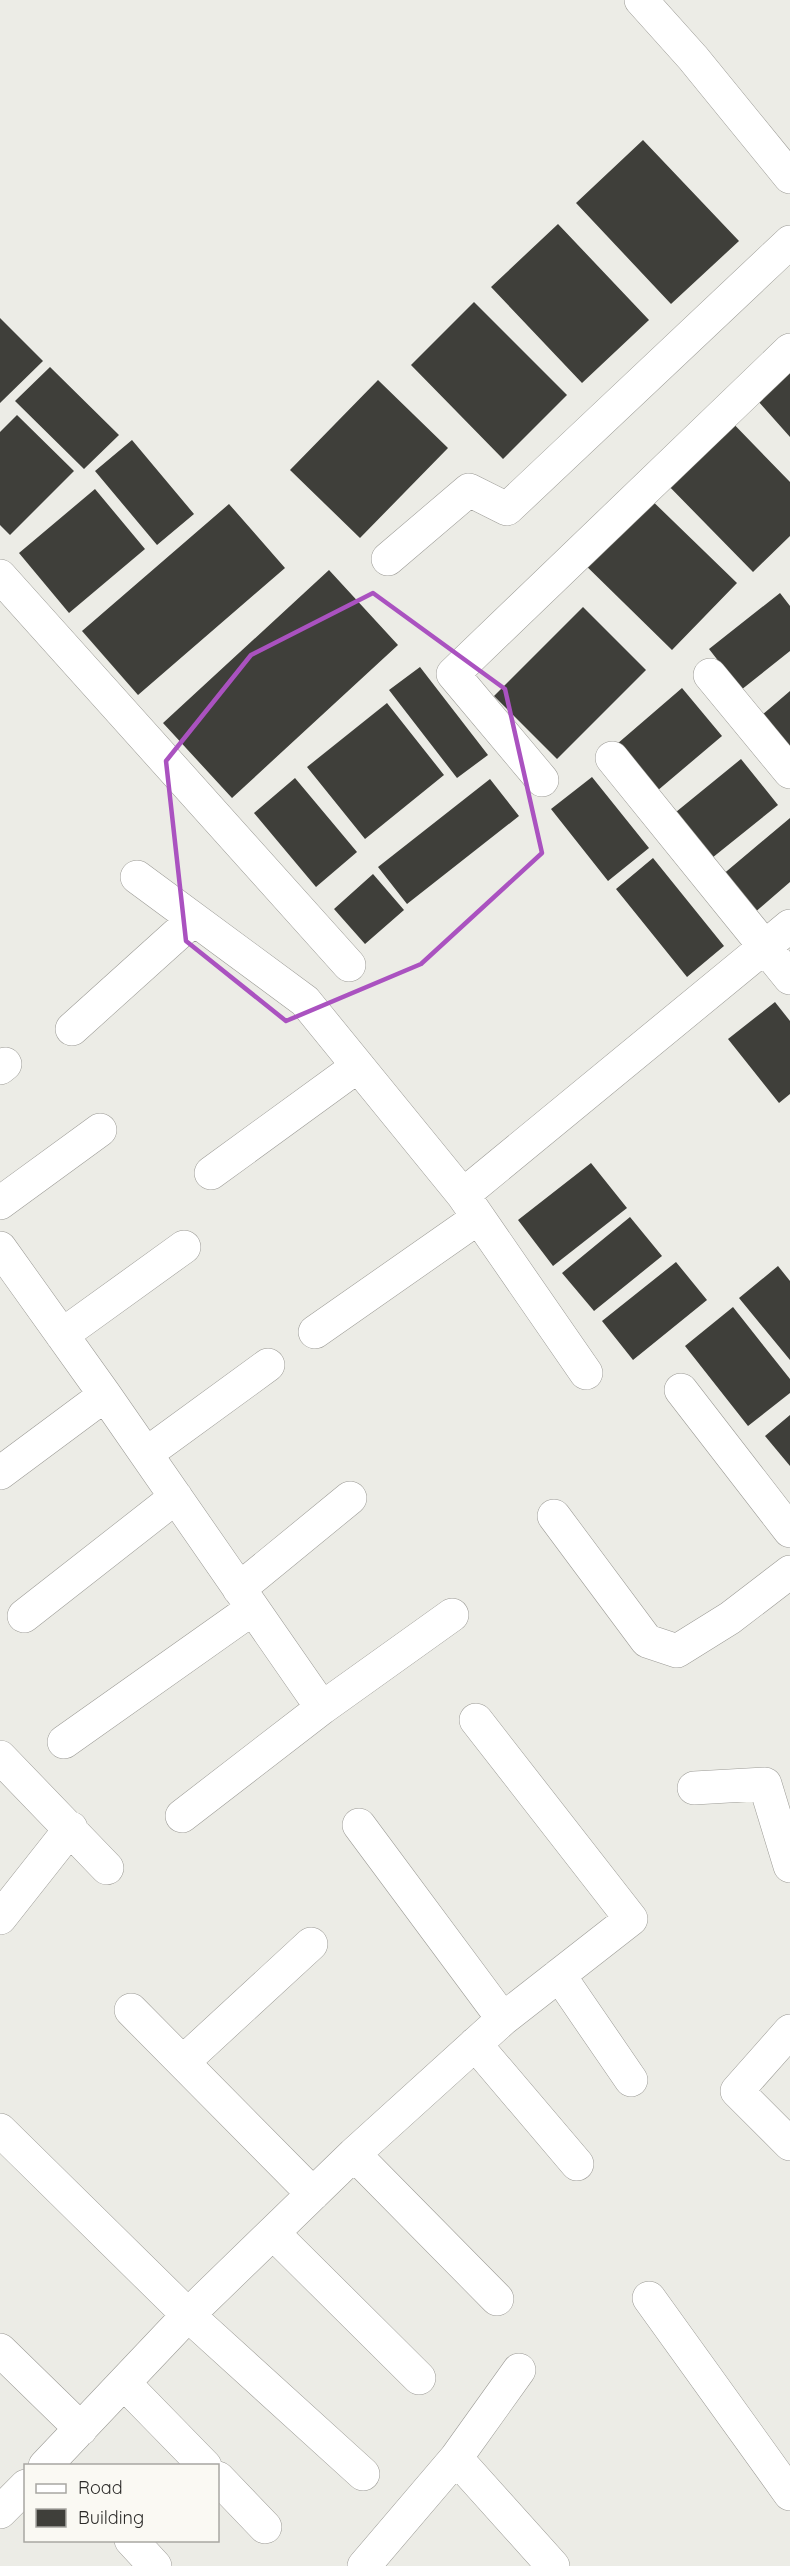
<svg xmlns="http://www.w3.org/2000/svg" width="790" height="2566" viewBox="0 0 790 2566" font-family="Quicksand,sans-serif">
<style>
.building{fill:#3f3f3a}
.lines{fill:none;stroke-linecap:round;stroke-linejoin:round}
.minor-casing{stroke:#9c9b96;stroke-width:34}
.minor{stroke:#fff;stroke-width:33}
.marked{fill:none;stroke:#aa52c0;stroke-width:4.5;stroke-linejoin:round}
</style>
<rect width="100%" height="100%" fill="#ecece6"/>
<path class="building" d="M643,140L739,241L671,304L576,203Z
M558,224L649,320L582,383L491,287Z
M474,302L567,395L503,459L411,365Z
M0,318L43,361L0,403Z
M790,354V437L749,391Z
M50,367L119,435L84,469L15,401Z
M378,380L448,448L360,538L290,470Z
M724,414L790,482V536L753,572L660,477Z
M17,415L74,471L10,535L0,525V432Z
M132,440L194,514L157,545L95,471Z
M95,489L145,549L69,613L19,553Z
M640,489L737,583L672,650L575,555Z
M229,504L285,568L138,695L82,631Z
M329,570L398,645L232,798L163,723Z
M780,593L790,606V651L741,690L709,649Z
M583,607L646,670L557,759L494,696Z
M420,667L488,755L457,778L389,690Z
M682,688L722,736L657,791L617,744Z
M790,691V747L762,715Z
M387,703L444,775L365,839L307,767Z
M741,759L778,805L712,858L676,812Z
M592,777L649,848L608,881L551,809Z
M295,778L357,852L316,887L254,813Z
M490,779L519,816L407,904L378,867Z
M790,818V882L753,914L721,876Z
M653,858L724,946L687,977L616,889Z
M373,874L404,910L365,944L334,909Z
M775,1002L790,1021V1094L779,1103L728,1039Z
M591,1163L627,1208L553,1266L518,1220Z
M630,1217L662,1256L594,1311L562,1273Z
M676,1262L707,1300L633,1360L602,1321Z
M778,1266L790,1281V1360L739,1298Z
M733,1307L790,1379V1393L748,1426L685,1346Z
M790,1415V1466L765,1436Z"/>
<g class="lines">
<g class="minor-casing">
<path id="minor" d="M641,0L693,58L790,177
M388,559L469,490L507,509L790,242
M0,576L349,965
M710,675L790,772
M612,758L790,978
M542,780L453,674L790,350
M137,877L305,1001L463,1195L586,1373
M72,1029L194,919
M0,1068L5,1064
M211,1173L358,1066
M463,1195L790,926
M0,1203L100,1130
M0,1248L105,1395L322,1708
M315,1332L478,1218
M62,1335L184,1247
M681,1390L790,1531
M146,1454L268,1365
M0,1473L105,1395
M554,1516L647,1641L677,1651L730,1618L790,1572
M239,1589L350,1498
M24,1616L176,1497
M64,1742L252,1609
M0,1757L107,1868
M694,1788L765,1784L790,1866
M182,1816L322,1708L452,1615
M359,1825L503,2019
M0,1918L71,1828
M559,1975L631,2080
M131,2010L313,2194
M790,2031L737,2091L790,2144
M475,2044L577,2164
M183,2062L311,1944
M0,2130L188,2315L363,2474
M354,2154L497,2299
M273,2233L419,2378
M649,2298L790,2494
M0,2350L81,2429
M124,2383L205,2466
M456,2458L553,2566
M45,2466L188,2315L354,2154L503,2019L631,1919L476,1720
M218,2478L265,2527
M0,2512L26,2486
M131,2540L155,2566
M364,2566L456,2458L519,2370"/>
</g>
<use href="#minor" class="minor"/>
</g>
<path class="marked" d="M373,593L505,689L542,853L421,964L286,1021L186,941L166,761L251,655Z"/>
<rect x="24" y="2464" width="195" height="78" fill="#faf9f3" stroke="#a8a7a2" stroke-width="1.5"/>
<rect x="36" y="2484" width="30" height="9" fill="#ffffff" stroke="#a8a7a2" stroke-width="1.5"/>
<text x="78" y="2494" font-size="18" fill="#2c2b29">Road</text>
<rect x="36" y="2509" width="30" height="18" fill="#3f3f3a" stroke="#a8a7a2" stroke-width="1.5"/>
<text x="78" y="2524" font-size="18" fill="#2c2b29">Building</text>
</svg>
